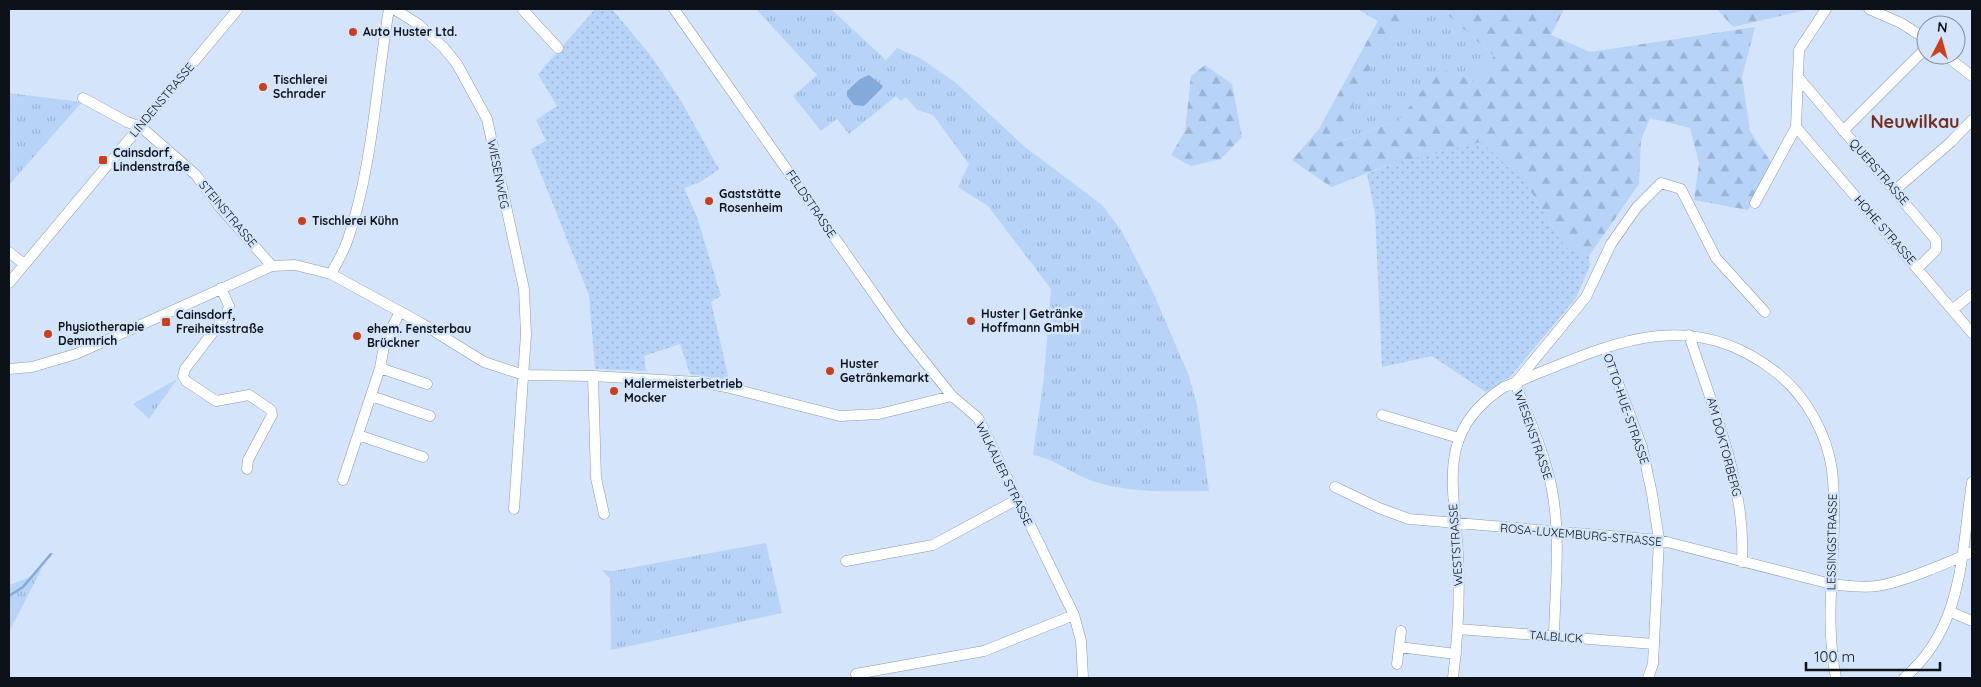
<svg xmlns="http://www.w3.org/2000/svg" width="1981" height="687" viewBox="0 0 1981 687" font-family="Quicksand,sans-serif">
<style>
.grass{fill:url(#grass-tufts)}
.forest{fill:url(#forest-firs)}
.park{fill:url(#park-dots)}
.water{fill:#84aadb}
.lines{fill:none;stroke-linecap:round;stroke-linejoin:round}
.stream{stroke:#84aadb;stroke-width:2.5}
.minor-casing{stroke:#8999ac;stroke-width:11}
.minor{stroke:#fff;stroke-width:10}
.poi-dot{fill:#ca401e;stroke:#d4e5fb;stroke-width:2}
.labels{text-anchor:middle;stroke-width:5;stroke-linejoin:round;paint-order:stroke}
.poi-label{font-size:12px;font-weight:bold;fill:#0d1219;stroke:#d4e5fb;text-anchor:start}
.street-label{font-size:12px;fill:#0d1219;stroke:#d4e5fb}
.district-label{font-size:18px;font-weight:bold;fill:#732f1f;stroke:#d4e5fb}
</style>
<defs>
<pattern id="grass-tufts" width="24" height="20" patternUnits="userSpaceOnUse" patternTransform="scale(1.25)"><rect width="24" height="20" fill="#b7d3f7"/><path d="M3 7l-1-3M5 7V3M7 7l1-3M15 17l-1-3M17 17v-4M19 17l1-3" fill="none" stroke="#9cb4d3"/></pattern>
<pattern id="forest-firs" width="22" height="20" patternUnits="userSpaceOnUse" patternTransform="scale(1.25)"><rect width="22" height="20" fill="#b7d3f7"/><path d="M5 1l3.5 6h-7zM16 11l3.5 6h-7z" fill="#9cb4d3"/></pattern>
<pattern id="park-dots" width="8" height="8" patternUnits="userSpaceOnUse" patternTransform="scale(1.25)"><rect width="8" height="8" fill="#b7d3f7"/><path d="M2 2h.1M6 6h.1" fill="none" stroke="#9cb4d3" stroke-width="1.8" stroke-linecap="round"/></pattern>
</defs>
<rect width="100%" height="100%" fill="#d4e5fb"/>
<path class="grass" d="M756,9H831L886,60L897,48L920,58L956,83L1025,147L1102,205L1121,230L1152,290L1189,376L1197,405L1209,491C1169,491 1128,494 1090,480C1070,473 1054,458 1033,455L1044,377L1051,289L988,206L958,187L969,164L933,115L917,110L906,97L901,101L896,96L849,134L837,119L821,131L793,96L817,75Z
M1415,9H1449L1448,15L1494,56L1474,81L1428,83L1399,120L1333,144L1380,49Z
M9,93L82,102L9,185Z
M177,379L149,419L133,404Z
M766,543L782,613L611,650L610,579L602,570L613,571Z
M42,568L9,632V585L28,578Z"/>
<path class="forest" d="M1357,9H1415L1380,49L1334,144L1399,120L1428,83L1445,70L1474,81L1494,56L1448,15L1449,9H1564L1551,35L1590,52L1755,27L1742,77L1750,131L1772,164L1748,210L1694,200L1699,163L1690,128L1650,118L1641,140L1639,184L1589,256L1565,247L1526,184L1391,164L1331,187L1292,160L1319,129L1378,21Z
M1717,9H1810L1733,27Z
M1205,65L1232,84L1242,137L1221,159L1191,166L1171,155L1185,131L1191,76Z"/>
<path class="park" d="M595,9H612L651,56L681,101L719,169L699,183L684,188L697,217L721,296L711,302L729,380L690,374L680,344L644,356L646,371L595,369L589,295L531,149L546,141L536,120L557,106L538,74Z
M1481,142L1526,184L1565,247L1589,256L1590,265L1576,298L1510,377L1486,392L1432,356L1382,367L1375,213L1367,174L1391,164Z"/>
<path class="water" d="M869,75L883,86L881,89L864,106L854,105L847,96V91L860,79Z"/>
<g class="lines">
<path class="stream" d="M9,596L23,587L51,554"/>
<g class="minor-casing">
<path id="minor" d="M394,9L418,24L444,48L457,64L487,119L524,289L526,334L514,509
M522,9L558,48
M674,9L900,331L952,396L978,418L1074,615L1081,641L1083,678
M1869,9L1901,23L1926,39
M1945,55L1972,76
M1798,77L1936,240V250L1918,268
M83,98L127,122L141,127L196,175L219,206L272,266
M1796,127L1972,333
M1843,131L1926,48
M1895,190L1951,142L1972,120
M1755,203L1796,127L1799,50L1826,9
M9,252L24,264
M331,274C337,263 344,251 348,239C373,165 376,85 389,9
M9,283L238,9
M221,288L229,306L226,315L185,369L183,376L186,381L216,401L249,395L271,410L272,415L248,460L247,469
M1953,309L1972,294
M1689,335C1713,409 1746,483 1742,562
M1605,348L1642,447L1652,494L1659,540L1653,664L1648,678
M380,368L427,384
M9,369L32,367L76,354L272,266L295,265L331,274L421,323L484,362L524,375L593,376L697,382L726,387L840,416L879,414L952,396
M593,376L596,478L604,514
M1516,382L1586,297L1611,244L1637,207L1661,183L1681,189L1716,258L1765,312
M1515,383C1526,411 1539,440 1547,469C1563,523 1555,582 1554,637
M371,396L430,416
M1382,415L1459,438
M358,435L423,457
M343,480L380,368L385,341L400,312
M1335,487L1379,508L1409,519L1659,540L1831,584C1847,586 1862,588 1877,586C1904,582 1947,563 1972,552
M846,561L933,545L1016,500
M1951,612L1972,621
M1458,629L1654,644
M1399,647L1456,654
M1397,664L1401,631
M856,674L984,651L1074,615
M1453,678C1458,637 1460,597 1458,556C1455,487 1434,432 1504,387C1600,350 1683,299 1777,373C1806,396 1827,434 1832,470C1840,540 1822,608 1836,678
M1904,678C1964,627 1961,554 1972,482"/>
</g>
<use href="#minor" class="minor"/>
</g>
<g class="poi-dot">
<circle cx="353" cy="32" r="5"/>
<circle cx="263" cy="87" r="5"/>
<rect x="98" y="155" width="10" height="10" rx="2.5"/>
<circle cx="709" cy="201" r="5"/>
<circle cx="302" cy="221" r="5"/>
<circle cx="971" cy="321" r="5"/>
<rect x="161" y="317" width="10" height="10" rx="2.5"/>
<circle cx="48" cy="334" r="5"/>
<circle cx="357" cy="336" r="5"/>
<circle cx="830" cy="371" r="5"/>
<circle cx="614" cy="391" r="5"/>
</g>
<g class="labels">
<g class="poi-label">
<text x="363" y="36">Auto Huster Ltd.</text>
<text x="273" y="84">Tischlerei<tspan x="273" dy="14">Schrader</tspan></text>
<text x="113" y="157">Cainsdorf,<tspan x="113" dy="14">Lindenstraße</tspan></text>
<text x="719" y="198">Gaststätte<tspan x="719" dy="14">Rosenheim</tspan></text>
<text x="312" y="225">Tischlerei Kühn</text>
<text x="981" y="318">Huster | Getränke<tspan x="981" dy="14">Hoffmann GmbH</tspan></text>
<text x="176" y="319">Cainsdorf,<tspan x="176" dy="14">Freiheitsstraße</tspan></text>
<text x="58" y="331">Physiotherapie<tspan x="58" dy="14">Demmrich</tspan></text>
<text x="367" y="333">ehem. Fensterbau<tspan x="367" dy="14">Brückner</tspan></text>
<text x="840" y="368">Huster<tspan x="840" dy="14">Getränkemarkt</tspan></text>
<text x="624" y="388">Malermeisterbetrieb<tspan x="624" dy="14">Mocker</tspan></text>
</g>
<g class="street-label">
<text transform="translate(162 100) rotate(-50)" y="4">LINDENSTRASSE</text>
<text transform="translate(1879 172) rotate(49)" y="4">QUERSTRASSE</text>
<text transform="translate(498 174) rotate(79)" y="4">WIESENWEG</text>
<text transform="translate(811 204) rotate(56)" y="4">FELDSTRASSE</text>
<text transform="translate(228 214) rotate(50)" y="4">STEINSTRASSE</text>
<text transform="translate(1885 230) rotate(49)" y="4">HOHE STRASSE</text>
<text transform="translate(1626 409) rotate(71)" y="4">OTTO-HUE-STRASSE</text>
<text transform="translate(1533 435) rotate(71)" y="4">WIESENSTRASSE</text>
<text transform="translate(1724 447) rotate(75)" y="4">AM DOKTORBERG</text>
<text transform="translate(1004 474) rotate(64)" y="4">WILKAUER STRASSE</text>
<text transform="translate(1581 535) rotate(5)" y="4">ROSA-LUXEMBURG-STRASSE</text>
<text transform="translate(1832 542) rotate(-89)" y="4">LESSINGSTRASSE</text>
<text transform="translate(1456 545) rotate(-94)" y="4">WESTSTRASSE</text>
<text transform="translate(1556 637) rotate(4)" y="4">TALBLICK</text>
</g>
<g class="district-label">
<text x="1915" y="128">Neuwilkau</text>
</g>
</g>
<rect width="1981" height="687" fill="none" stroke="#0d1219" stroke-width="20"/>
<g transform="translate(1941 40) rotate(6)"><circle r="24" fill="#d4e5fb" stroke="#8491a1"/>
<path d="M0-4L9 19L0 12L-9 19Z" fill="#ca401e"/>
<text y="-8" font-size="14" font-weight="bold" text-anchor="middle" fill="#0d1219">N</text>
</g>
<path d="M1806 662v8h134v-8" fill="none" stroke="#0d1219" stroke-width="2.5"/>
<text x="1814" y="662" font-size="15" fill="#0d1219" stroke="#d4e5fb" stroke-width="4" paint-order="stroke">100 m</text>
</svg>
